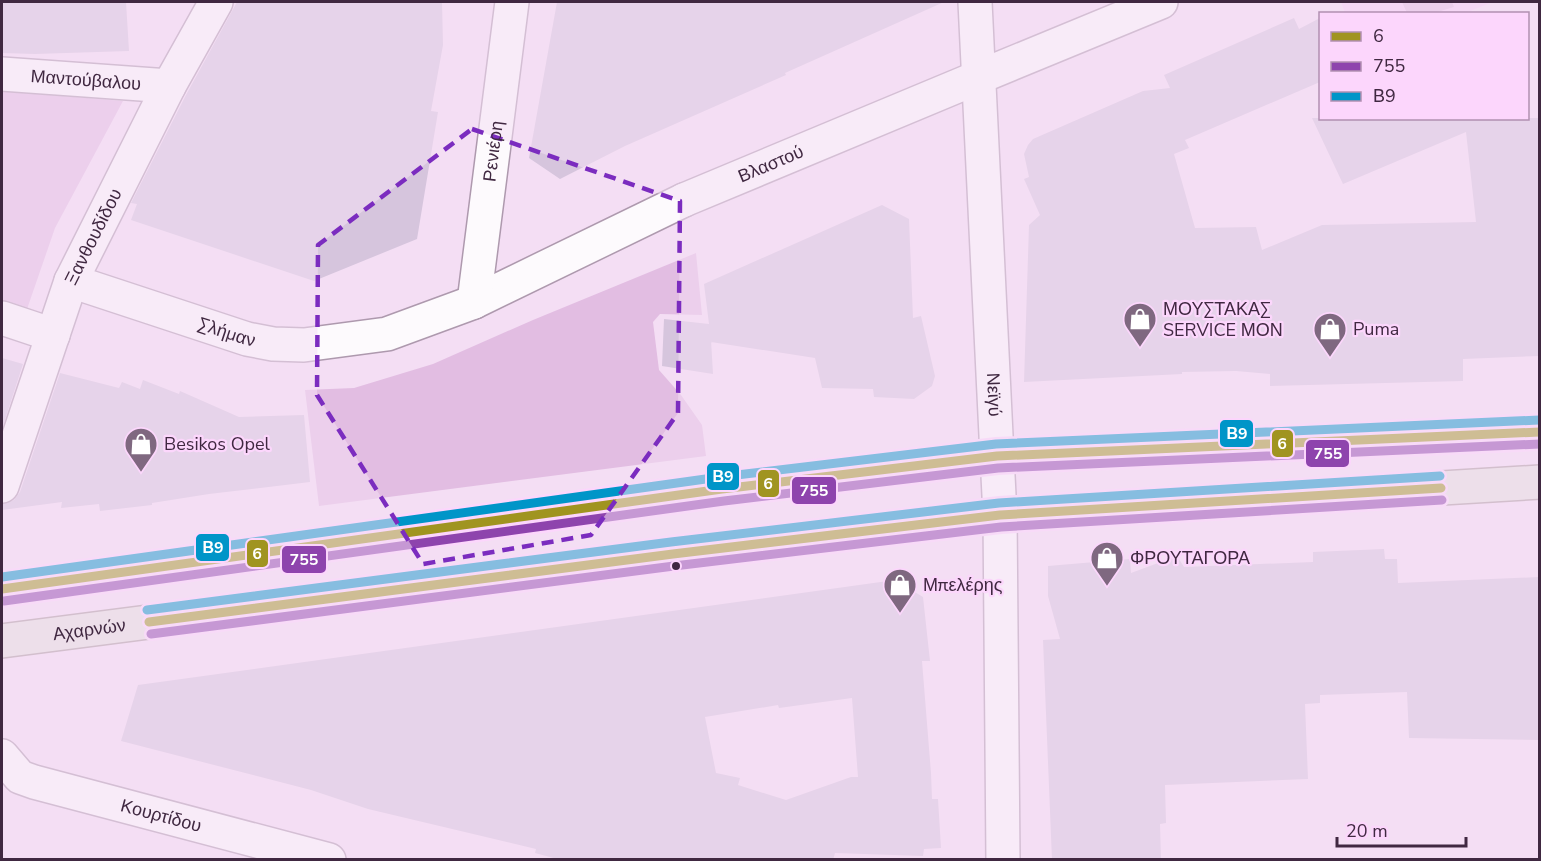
<svg xmlns="http://www.w3.org/2000/svg" width="1541" height="861" viewBox="0 0 1541 861" font-family="'Nunito Sans',sans-serif">
<style>
.built{fill:#f7cff7}
.green{fill:#e2bde2}
.building{fill:#d6c5dd;fill-rule:evenodd}
.lines{fill:none;stroke-linecap:round;stroke-linejoin:round}
.pedestrian-casing{stroke:#ae99ae;stroke-width:36}
.minor-casing{stroke:#ae99ae;stroke-width:36}
.tertiary-casing{stroke:#ae99ae;stroke-width:36}
.primary-casing{stroke:#aa9a9e;stroke-width:36}
.pedestrian{stroke:#fdfafd;stroke-width:33}
.minor{stroke:#fdfafd;stroke-width:33}
.tertiary{stroke:#fdfafd;stroke-width:33}
.primary{stroke:#e5e0de;stroke-width:33}
.bus-1-casing{stroke:#fcd6fc;stroke-width:14}
.bus-2-casing{stroke:#fcd6fc;stroke-width:14}
.bus-3-casing{stroke:#fcd6fc;stroke-width:14}
.bus-1{stroke:#a09420;stroke-width:9}
.bus-2{stroke:#8e44ad;stroke-width:9}
.bus-3{stroke:#0095c8;stroke-width:9}
.marked{fill:none;stroke:#7b2cbf;stroke-width:4.5;stroke-dasharray:12 8;stroke-linejoin:round}
.bus-dot{fill:#402841;stroke:#fcd6fc;stroke-width:2}
.labels{text-anchor:middle;stroke-width:4.5;stroke-linejoin:round;paint-order:stroke}
.street-label{font-size:18px;fill:#402841;stroke:#fcd6fc}
.poi-label{font-size:18px;fill:#402841;stroke:#fcd6fc;text-anchor:start}
.line-badge{stroke:#fcd6fc;stroke-width:2}
.badge-label{font-size:16px;text-anchor:middle;font-weight:bold;fill:#fff}
</style>
<rect width="100%" height="100%" fill="#f4def4"/>
<path class="built" d="M1341,2H1493L1463,14L1345,13Z"/>
<path class="green" d="M1402,2H1452L1454,7L1434,13H1407Z
M2,91L123,101L55,228L16,341L2,337Z
M696,253L702,315L660,314L653,322L659,370L681,395L702,425L706,456L319,506L305,390L354,388L433,364L533,320Z"/>
<path class="building" d="M2,2H126L129,51L35,54L2,53Z
M237,2H442L443,45L431,111L438,112L417,239L314,281L131,220L137,204L131,203L186,95Z
M557,2H944L785,73L786,75L625,146L560,179L529,158Z
M1294,18L1299,29L1320,18V82L1185,140L1189,148L1174,154L1195,228L1256,227L1262,250L1322,225L1476,222L1466,132L1343,184L1312,118H1539V356L1463,359V381L1270,386V374L1236,371L1182,372V374L1024,382L1029,225L1040,215L1024,179L1029,177L1024,154L1028,145L1033,139L1143,91L1170,88L1164,75Z
M882,205L909,219L913,318L921,316L935,376L932,386L914,399L874,397L873,389L822,388L815,358L711,342V340L713,374L662,366L664,319L709,324L704,284Z
M2,358L23,364L2,429Z
M60,373L119,388L122,382L140,389L143,380L179,394L180,391L239,417L304,415L310,482L209,494L152,503V505L100,511L99,504L61,508L62,502L2,510V504L14,500L20,492Z
M1384,549L1385,559H1397L1398,583L1539,577V740L1409,738L1407,692L1320,695V703L1305,704L1308,779L1165,785L1166,823L1160,824L1161,860H1052L1043,640L1060,639L1048,596V566L1130,559L1131,573L1177,556L1184,567L1313,562V552Z
M895,580L923,597L930,661H922L931,773L932,799H938L941,848L924,849L923,856L835,853L833,860H561L535,853L536,849L368,809L311,790L121,741L138,685ZM852,698L858,777H851L786,800L738,785L740,778L716,773L705,717L778,705L779,708Z"/>
<g class="lines">
<g class="pedestrian-casing">
<g id="pedestrian">
<path id="s1" d="M684,200L979,77"/>
<path d="M2,318L53,335"/>
</g>
</g>
<g class="minor-casing">
<g id="minor">
<path id="s2" d="M975,2L997,456"/>
<path id="s3" d="M2,74L169,86"/>
<path d="M979,77L1161,2"/>
<path id="s4" d="M71,281L247,339L273,344L304,345L387,334L474,302L684,200"/>
<path id="s5" d="M474,302L512,2"/>
<path id="s6" d="M2,486L71,281L169,86L216,2"/>
<path id="s7" d="M2,756L20,777L34,782L329,860"/>
</g>
</g>
<g class="tertiary-casing">
<path id="tertiary" d="M997,456L1000,515L1003,860"/>
</g>
<g class="primary-casing">
<g id="primary">
<path d="M2,589L722,489L997,456L1540,432"/>
<path id="s8" d="M2,641L673,554L1000,515L1540,482"/>
</g>
</g>
<use href="#pedestrian" class="pedestrian"/>
<use href="#minor" class="minor"/>
<use href="#tertiary" class="tertiary"/>
<use href="#primary" class="primary"/>
<g class="bus-1-casing">
<path id="bus-1" d="M2,589L722,489L997,456L1540,432
M149,622L673,554L1000,515L1441,488"/>
</g>
<g class="bus-2-casing">
<path id="bus-2" d="M4,601L724,501L998,468L1540,444
M151,634L674,566L1001,527L1442,500"/>
</g>
<g class="bus-3-casing">
<path id="bus-3" d="M2,577L720,477L996,444L1539,420
M147,610L671,542L999,503L1440,476"/>
</g>
<use href="#bus-1" class="bus-1"/>
<use href="#bus-2" class="bus-2"/>
<use href="#bus-3" class="bus-3"/>
</g>
<path d="M0 0H1541V861H0ZM472,129L680,201L678,413L591,535L423,564L317,395L318,245Z" fill="#f4def4" fill-opacity=".55" fill-rule="evenodd"/>
<path class="marked" d="M472,129L680,201L678,413L591,535L423,564L317,395L318,245Z"/>
<defs>
<g id="shop-pin" transform="scale(1.725)"><path d="M0 17L-7.5 6A9.5 9.5 0 1 1 7.5 6Z" fill="#7f6880" stroke="#fcd6fc"/><path d="M-5-2.5h2.3a2.7 3.5 0 0 1 5.4 0H5L5.5 6h-11ZM-1.5-2.5h3a1.5 2.3 0 0 0-3 0Z" fill="#fff"/></g>
</defs>
<g fill-rule="evenodd">
<use href="#shop-pin" x="1140" y="319"/>
<use href="#shop-pin" x="1330" y="329"/>
<use href="#shop-pin" x="141" y="444"/>
<use href="#shop-pin" x="1107" y="558"/>
<use href="#shop-pin" x="900" y="585"/>
</g>
<circle class="bus-dot" cx="676" cy="566" r="5"/>
<g class="labels">
<g class="street-label">
<text dy="6" stroke="none"><textPath href="#s3" startOffset="84">Μαντούβαλου</textPath></text>
<text dy="6" stroke="none"><textPath href="#s5" startOffset="152">Ρενιέρη</textPath></text>
<text dy="6" stroke="none"><textPath href="#s1" startOffset="94">Βλαστού</textPath></text>
<text dy="6" stroke="none"><textPath href="#s6" startOffset="266">Ξανθουδίδου</textPath></text>
<text dy="6" stroke="none"><textPath href="#s4" startOffset="164">Σλήμαν</textPath></text>
<text dy="6" stroke="none"><textPath href="#s2" startOffset="393">Νεϊγύ</textPath></text>
<text dy="6" stroke="none"><textPath href="#s8" startOffset="88">Αχαρνών</textPath></text>
<text dy="6" stroke="none"><textPath href="#s7" startOffset="174">Κουρτίδου</textPath></text>
</g>
<g class="poi-label">
<text x="1163" y="315">ΜΟΥΣΤΑΚΑΣ<tspan x="1163" dy="21">SERVICE ΜΟΝ</tspan></text>
<text x="1353" y="335">Puma</text>
<text x="164" y="450">Besikos Opel</text>
<text x="1130" y="564">ΦΡΟΥΤΑΓΟΡΑ</text>
<text x="923" y="591">Μπελέρης</text>
</g>
</g>
<g class="line-badge">
<rect x="1219" y="419" width="35" height="29" rx="6" fill="#0095c8"/>
<rect x="1271" y="429" width="23" height="29" rx="6" fill="#a09420"/>
<rect x="1305" y="439" width="45" height="29" rx="6" fill="#8e44ad"/>
<rect x="706" y="462" width="34" height="29" rx="6" fill="#0095c8"/>
<rect x="757" y="469" width="23" height="29" rx="6" fill="#a09420"/>
<rect x="791" y="476" width="46" height="29" rx="6" fill="#8e44ad"/>
<rect x="195" y="533" width="35" height="29" rx="6" fill="#0095c8"/>
<rect x="246" y="539" width="23" height="29" rx="6" fill="#a09420"/>
<rect x="281" y="545" width="46" height="29" rx="6" fill="#8e44ad"/>
</g>
<g class="badge-label">
<text x="1237" y="439">Β9</text>
<text x="1282" y="449">6</text>
<text x="1328" y="459">755</text>
<text x="723" y="482">Β9</text>
<text x="768" y="489">6</text>
<text x="814" y="496">755</text>
<text x="213" y="553">Β9</text>
<text x="257" y="559">6</text>
<text x="304" y="565">755</text>
</g>
<rect width="1541" height="861" fill="none" stroke="#402841" stroke-width="6"/>
<rect x="1319" y="12" width="210" height="108" fill="#fcd6fc" stroke="#b190b1" stroke-width="1.5"/>
<rect x="1331" y="32" width="30" height="9" fill="#a09420" stroke="#b190b1" stroke-width="1.5"/>
<text x="1373" y="42" font-size="18" fill="#402841">6</text>
<rect x="1331" y="62" width="30" height="9" fill="#8e44ad" stroke="#b190b1" stroke-width="1.5"/>
<text x="1373" y="72" font-size="18" fill="#402841">755</text>
<rect x="1331" y="92" width="30" height="9" fill="#0095c8" stroke="#b190b1" stroke-width="1.5"/>
<text x="1373" y="102" font-size="18" fill="#402841">Β9</text>
<path d="M1337 837v9h129v-9" fill="none" stroke="#402841" stroke-width="3"/>
<text x="1346" y="837" font-size="18" fill="#402841" stroke="#fcd6fc" stroke-width="4.5" paint-order="stroke">20 m</text>
</svg>
